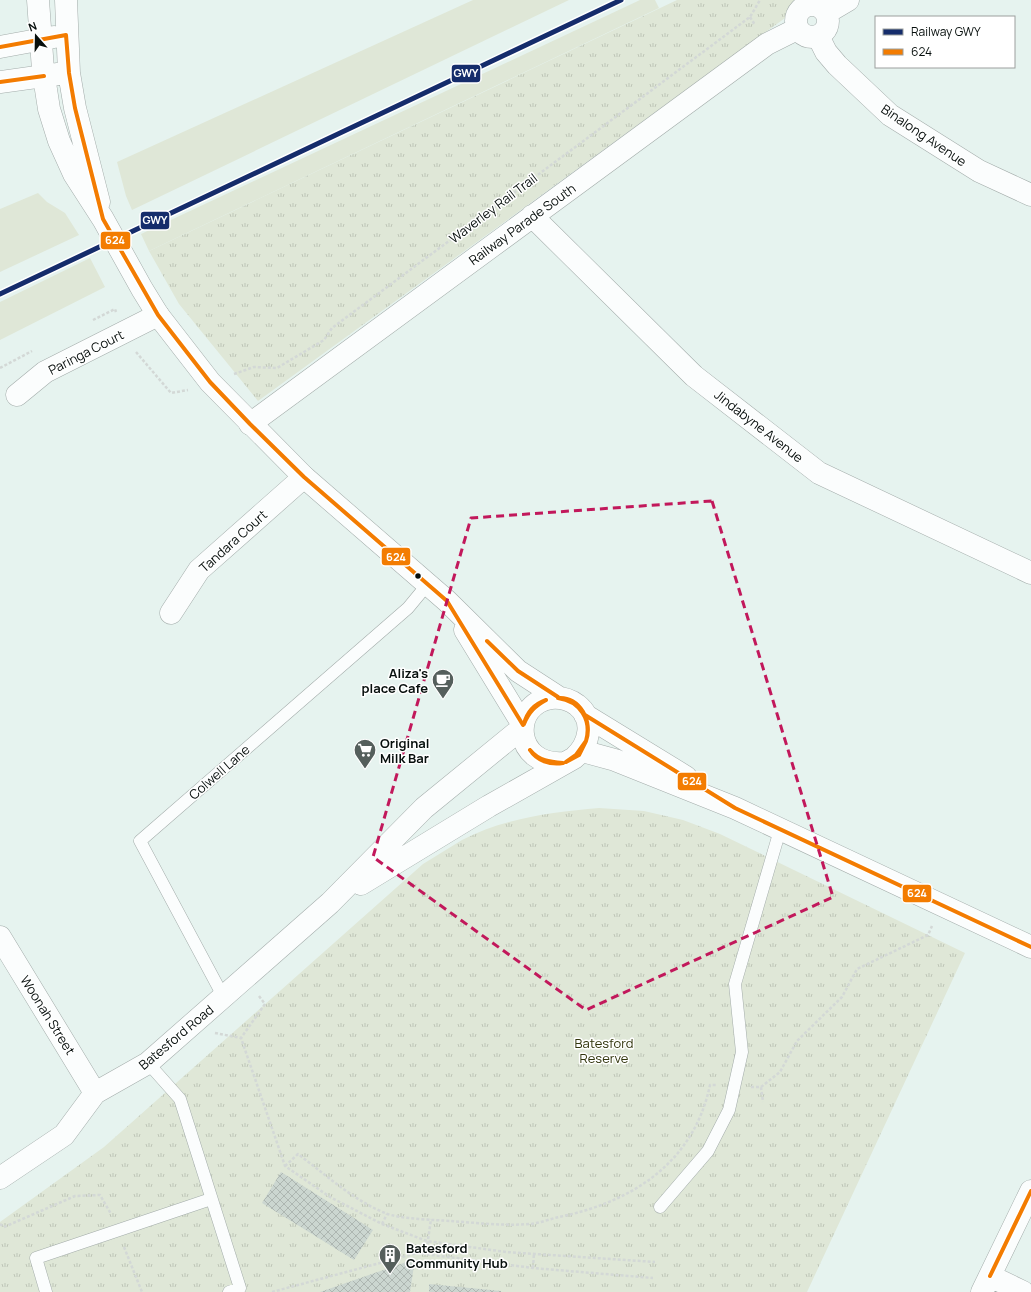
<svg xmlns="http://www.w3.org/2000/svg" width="1031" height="1292" viewBox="0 0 1031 1292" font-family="Manrope,sans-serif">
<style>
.green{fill:#dfe7d7}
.park{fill:url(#park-tufts)}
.building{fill:url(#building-cross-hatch)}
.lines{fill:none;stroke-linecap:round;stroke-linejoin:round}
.service-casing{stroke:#a3acaa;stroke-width:13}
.minor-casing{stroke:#a3acaa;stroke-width:23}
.tertiary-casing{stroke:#a3acaa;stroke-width:23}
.path{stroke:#d3d8d6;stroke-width:2.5;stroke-dasharray:3 2;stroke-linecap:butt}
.service{stroke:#fbfdfd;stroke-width:12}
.minor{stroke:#fbfdfd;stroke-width:22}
.tertiary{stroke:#fbfdfd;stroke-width:22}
.bus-1-casing{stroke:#fff;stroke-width:7}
.bus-1{stroke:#f37c01;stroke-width:4}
.rail-1-casing{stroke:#fff;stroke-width:8}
.rail-1{stroke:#152c6b;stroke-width:5}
.marked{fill:none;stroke:#c2185b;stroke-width:3;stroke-dasharray:8 5;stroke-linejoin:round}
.bus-dot{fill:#070f0d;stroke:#fff;stroke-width:1.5}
.labels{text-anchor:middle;stroke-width:3;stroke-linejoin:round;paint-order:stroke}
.street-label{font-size:13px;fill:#070f0d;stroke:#fff}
.poi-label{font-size:13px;font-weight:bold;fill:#070f0d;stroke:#fff;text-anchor:start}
.park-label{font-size:13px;fill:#31350c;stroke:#fff}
.line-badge{stroke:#fff;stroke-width:1.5}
.badge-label{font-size:11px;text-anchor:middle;font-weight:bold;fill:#fff}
</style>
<defs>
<pattern id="park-tufts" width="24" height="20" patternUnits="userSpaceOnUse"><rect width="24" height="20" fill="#dfe7d7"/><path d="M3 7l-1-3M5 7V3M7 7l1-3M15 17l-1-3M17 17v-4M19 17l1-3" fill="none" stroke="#bec5b7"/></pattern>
<pattern id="building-cross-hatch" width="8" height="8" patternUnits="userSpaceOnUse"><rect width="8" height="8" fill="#cbd6d0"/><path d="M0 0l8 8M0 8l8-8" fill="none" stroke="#adb6b1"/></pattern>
</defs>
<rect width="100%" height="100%" fill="#e6f3ef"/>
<path class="green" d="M473,0H569L132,210L126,196L117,162Z
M640,0H655L659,8L149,251L141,234Z
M38,193L47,202L65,213L79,235L0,272V209Z
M90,258L105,287L0,340V302Z"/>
<path class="park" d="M677,0H819L792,13L258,401L179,304L149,251Z
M599,808L644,811L683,820L720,834L965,953L807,1292H0V1222L104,1147L423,864C436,856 449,848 462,840C504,818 553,812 599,808Z"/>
<path class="building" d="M281,1172L373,1230L354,1260L262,1203Z
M415,1259L410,1292H320Z
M429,1284L501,1291V1292H429Z"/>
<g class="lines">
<g class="service-casing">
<path id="service" d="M223,996L140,841L408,608L427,585
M148,1063L180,1099L240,1288L229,1292
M660,1207L708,1151L729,1110L742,1052L735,984L780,830
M46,1292L36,1258L211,1199"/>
</g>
<g class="minor-casing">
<path id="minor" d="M796 21a16 16 0 1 1 32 0a16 16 0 1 1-32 0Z
M826,13L848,0
M818,36L826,52L837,65L890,115L979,171L1031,195
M532,216L694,376L819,473L1031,573
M17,395L45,372L158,315
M250,424L767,44L797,29
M171,613L199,570L304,477
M0,937L95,1093
M990,1276L1023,1292
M982,1292L1031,1191"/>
</g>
<g class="tertiary-casing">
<path id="tertiary" d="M38,0L43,70L49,109L59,141L74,174L103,219L142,289L158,315L210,382L304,477L447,601L518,671L558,697
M66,0L69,73L75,108L99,202
M0,47L54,37
M0,82L58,74
M465,630L523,725
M585,715L686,777
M582,751L615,760L735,808L1031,947
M361,884L489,806L574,758C589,745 596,720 577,705C569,699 561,697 551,698C510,704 513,767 564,763
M0,1178L64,1135L95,1093L148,1063L330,903L424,808L522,728"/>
</g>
<path class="path" d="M750,17L755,25
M93,320L115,309L116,312
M136,352L171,393L188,390
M0,368L32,351
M234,374L254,367L277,368L324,340L332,328L750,17L760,0
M259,996L265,1004L241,1038L285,1166L330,1197L382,1224L427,1241L506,1252L655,1262
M215,1033L241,1038
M751,1087H761L780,1072L797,1041L842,997L857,969L928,935L932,926
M761,1087L763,1102
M285,1166L298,1154C326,1175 353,1200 385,1213C398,1219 436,1220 451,1221C477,1223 504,1226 530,1224C540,1223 550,1219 559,1217C633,1202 694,1162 710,1085H716
M0,1224L4,1227L75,1196L100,1195L111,1214
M382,1224L387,1214
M124,1247L142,1292
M426,1254L431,1219
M533,1268L534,1253
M272,1292L417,1253L533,1268L653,1278"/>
<use href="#service" class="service"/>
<use href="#minor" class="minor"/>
<use href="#tertiary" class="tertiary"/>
<g class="bus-1-casing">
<path id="bus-1" d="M66,35L69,73L75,108L103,219L158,315L210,382L250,424L304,477L447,601L523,725
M0,47L66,35
M0,82L44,76
M487,641L518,671L558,697
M558,698C580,701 592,720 586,741
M558,698C580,696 593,722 586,741
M585,715L735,808L1031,947
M524,724C527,712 535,704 546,700
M524,724C529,712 535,706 546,700
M530,750C539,761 550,762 563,763
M530,750C537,761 550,765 563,763
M566,762L576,755L586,741
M566,762L579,755L586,741
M990,1276L1031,1191"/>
</g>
<use href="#bus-1" class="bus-1"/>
<g class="rail-1-casing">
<path id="rail-1" d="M0,294L621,0"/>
</g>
<use href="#rail-1" class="rail-1"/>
</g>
<path class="marked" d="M712,501L833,897L586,1010L373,857L471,518Z"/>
<defs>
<g id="cafe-pin" transform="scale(1.15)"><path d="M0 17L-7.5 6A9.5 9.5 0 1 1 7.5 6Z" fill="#555f5c" stroke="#fff"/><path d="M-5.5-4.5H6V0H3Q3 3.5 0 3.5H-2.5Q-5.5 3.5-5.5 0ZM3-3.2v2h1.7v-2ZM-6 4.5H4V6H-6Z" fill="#fff"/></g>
<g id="supermarket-pin" transform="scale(1.15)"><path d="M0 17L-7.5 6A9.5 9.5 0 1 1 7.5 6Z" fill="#555f5c" stroke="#fff"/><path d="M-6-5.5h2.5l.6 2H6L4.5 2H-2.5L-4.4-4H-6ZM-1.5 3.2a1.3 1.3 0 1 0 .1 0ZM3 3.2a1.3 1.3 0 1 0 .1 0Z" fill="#fff"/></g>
<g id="building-pin" transform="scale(1.15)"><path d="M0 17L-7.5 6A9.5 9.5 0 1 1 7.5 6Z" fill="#555f5c" stroke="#fff"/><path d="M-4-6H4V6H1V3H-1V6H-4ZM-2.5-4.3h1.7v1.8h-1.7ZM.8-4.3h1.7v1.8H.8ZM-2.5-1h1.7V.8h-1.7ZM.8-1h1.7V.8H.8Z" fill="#fff"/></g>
</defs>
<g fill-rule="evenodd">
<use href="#cafe-pin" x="443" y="680"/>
<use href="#supermarket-pin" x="365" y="750"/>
<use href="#building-pin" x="390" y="1255"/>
</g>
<circle class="bus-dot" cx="418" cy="576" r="3.5"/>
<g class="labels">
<g class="street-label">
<text transform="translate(924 135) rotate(34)" y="5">Binalong Avenue</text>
<text transform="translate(493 208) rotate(-37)" y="5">Waverley Rail Trail</text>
<text transform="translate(522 224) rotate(-36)" y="5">Railway Parade South</text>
<text transform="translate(86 352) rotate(-27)" y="5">Paringa Court</text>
<text transform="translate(759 426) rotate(38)" y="5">Jindabyne Avenue</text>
<text transform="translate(233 541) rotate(-42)" y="5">Tandara Court</text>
<text transform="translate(219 772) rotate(-41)" y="5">Colwell Lane</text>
<text transform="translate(48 1015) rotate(58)" y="5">Woonah Street</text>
<text transform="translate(176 1037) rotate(-40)" y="5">Batesford Road</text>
</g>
<g class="poi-label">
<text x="428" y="678" text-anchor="end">Aliza's<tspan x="428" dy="15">place Cafe</tspan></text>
<text x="380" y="748">Original<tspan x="380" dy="15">Milk Bar</tspan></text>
<text x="406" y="1253">Batesford<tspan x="406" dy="15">Community Hub</tspan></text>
</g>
<g class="park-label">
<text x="604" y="1048">Batesford<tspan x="604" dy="15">Reserve</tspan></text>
</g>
</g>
<g class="line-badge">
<rect x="451" y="64" width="30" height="19" rx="4" fill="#152c6b"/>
<rect x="140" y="211" width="30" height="19" rx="4" fill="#152c6b"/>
<rect x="100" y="231" width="31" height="19" rx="4" fill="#f37c01"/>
<rect x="381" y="547" width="30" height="19" rx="4" fill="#f37c01"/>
<rect x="677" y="772" width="30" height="19" rx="4" fill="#f37c01"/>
<rect x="902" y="884" width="30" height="19" rx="4" fill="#f37c01"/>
</g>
<g class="badge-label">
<text x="466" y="77">GWY</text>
<text x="155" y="224">GWY</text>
<text x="115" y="244">624</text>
<text x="396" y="561">624</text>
<text x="692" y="785">624</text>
<text x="917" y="897">624</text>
</g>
<rect x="875" y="16" width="140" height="52" fill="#ffffff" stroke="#9c9f9e"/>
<rect x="883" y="29" width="20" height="6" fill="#152c6b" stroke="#9c9f9e"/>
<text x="911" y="36" font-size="12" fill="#070f0d">Railway GWY</text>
<rect x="883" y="49" width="20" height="6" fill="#f37c01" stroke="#9c9f9e"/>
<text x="911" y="56" font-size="12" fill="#070f0d">624</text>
<g transform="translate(36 36) rotate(340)" stroke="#ffffff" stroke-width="3" paint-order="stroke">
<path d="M0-3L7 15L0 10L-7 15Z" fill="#070f0d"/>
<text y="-6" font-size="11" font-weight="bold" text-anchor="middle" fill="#070f0d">N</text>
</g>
</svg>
